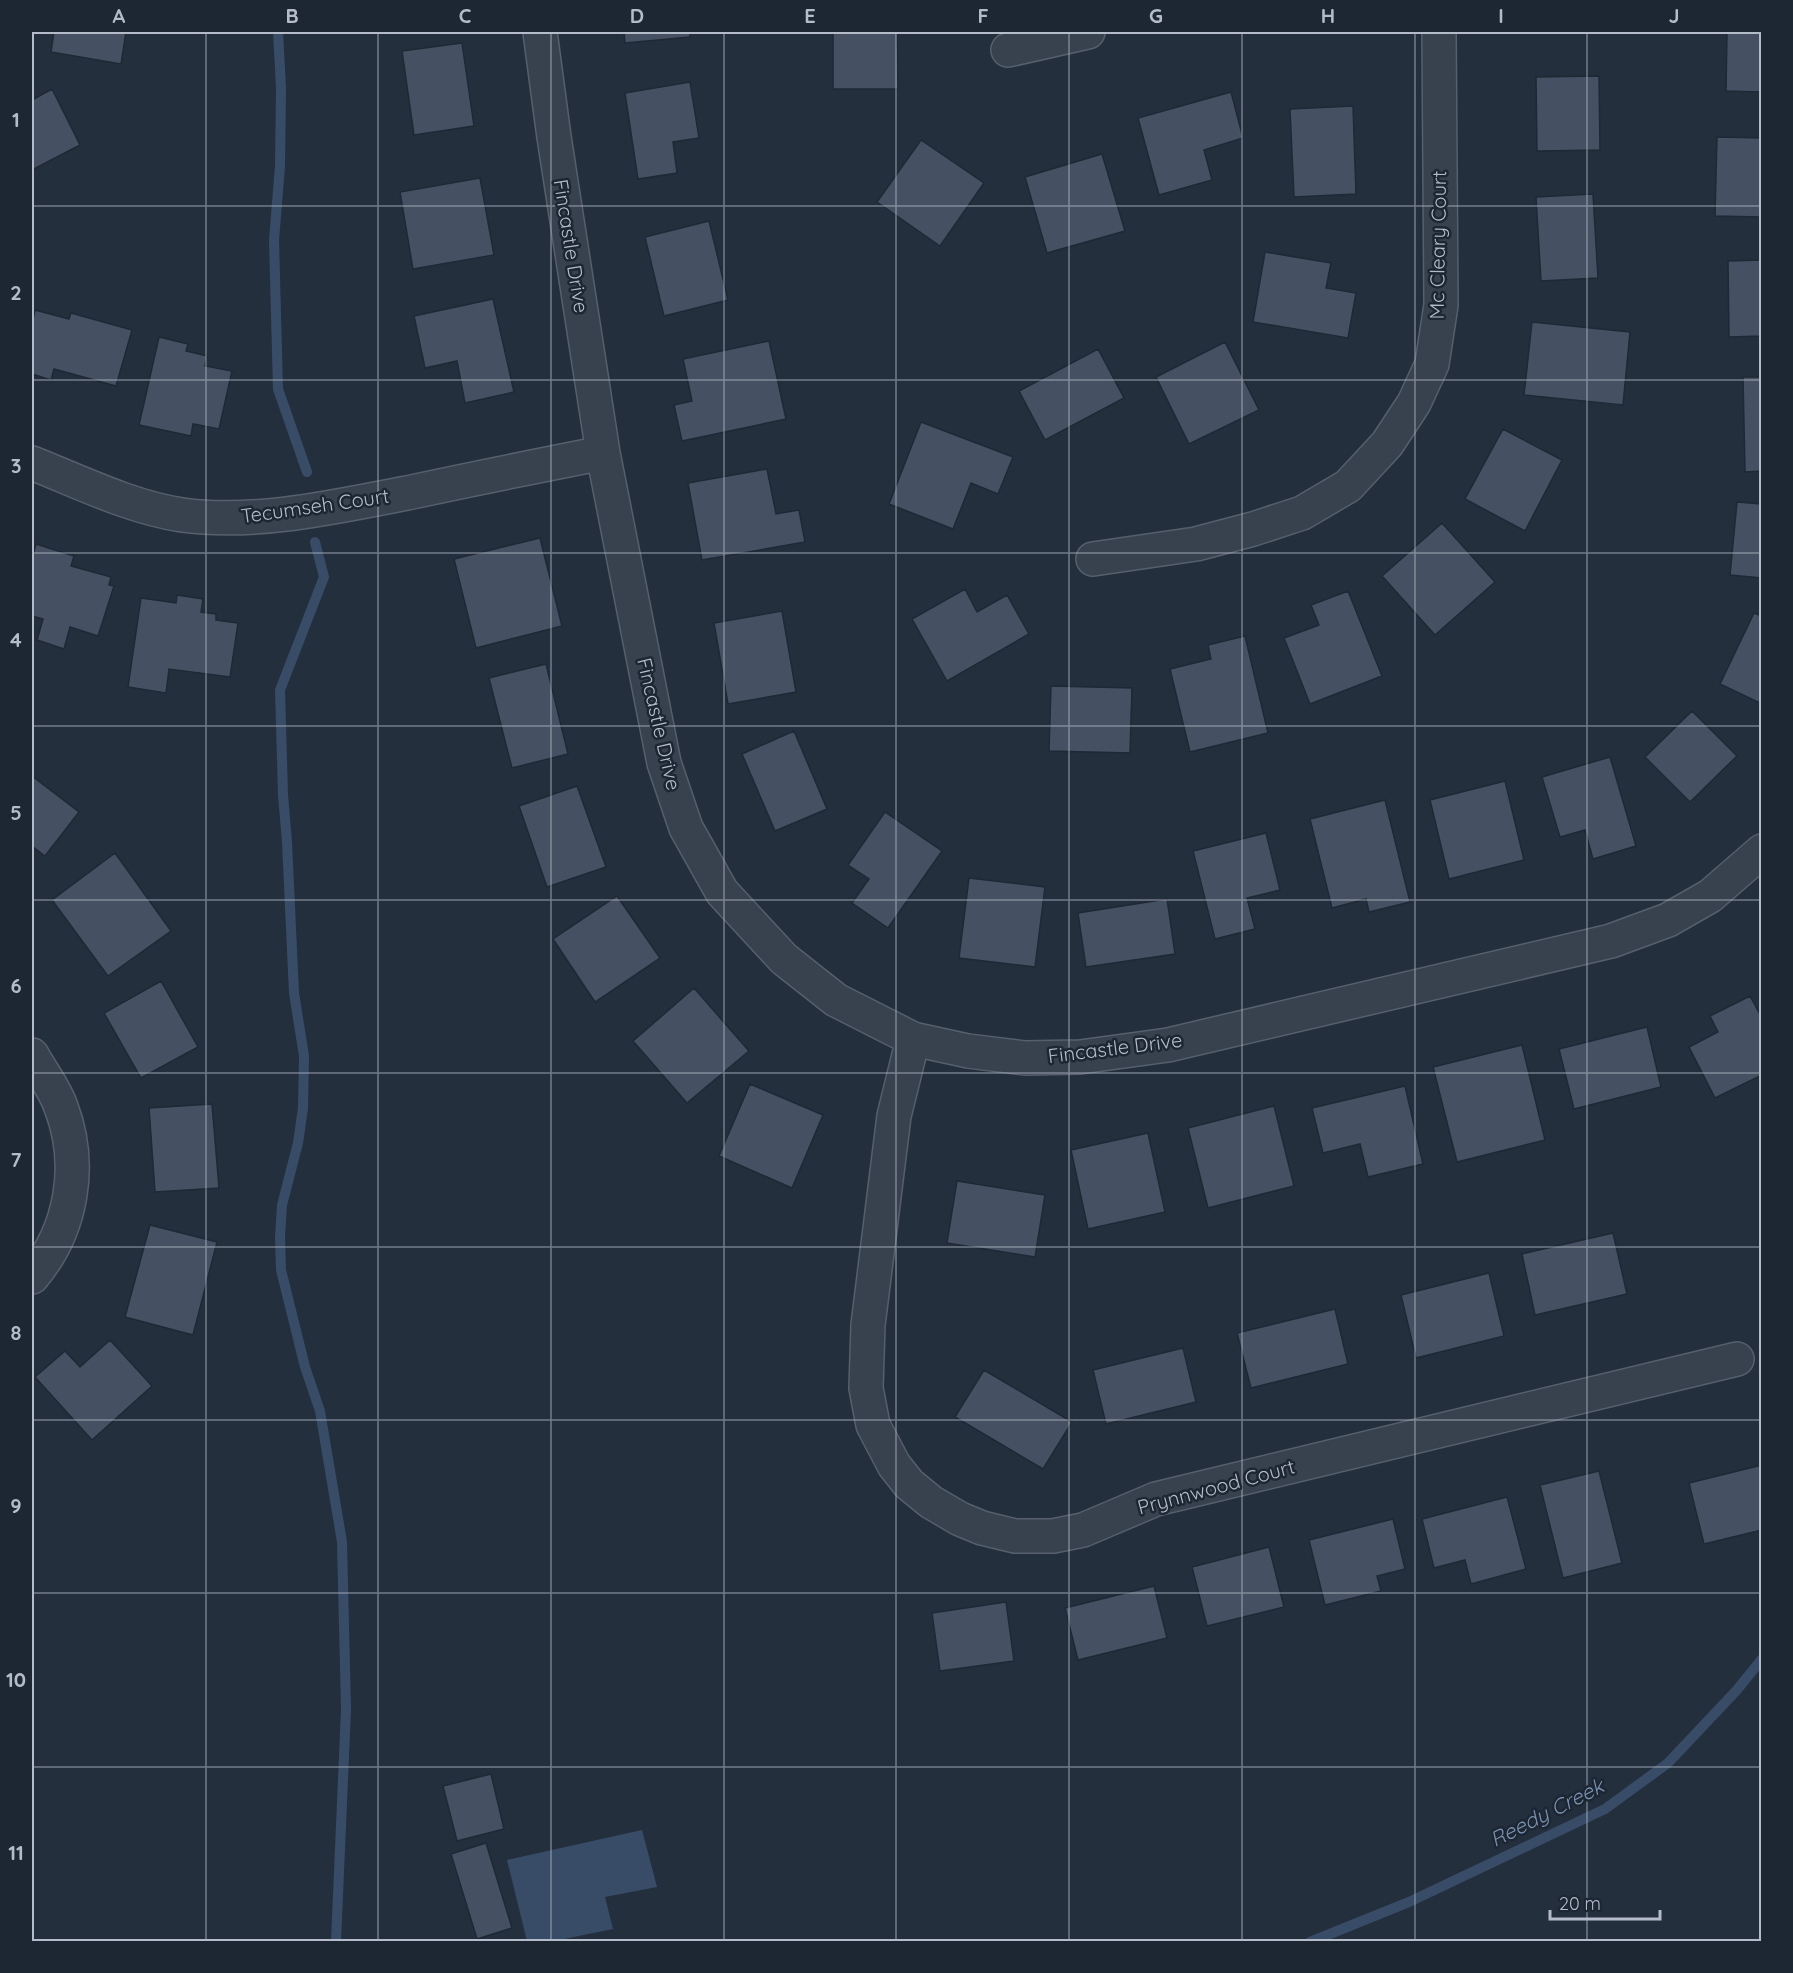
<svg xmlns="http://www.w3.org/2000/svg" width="1793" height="1973" viewBox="0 0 1793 1973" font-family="Quicksand,sans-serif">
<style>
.water{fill:#394c67}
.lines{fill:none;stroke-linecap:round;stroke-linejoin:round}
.stream{stroke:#394c67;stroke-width:10}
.building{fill:#455162;stroke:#1f2835;stroke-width:1.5}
.street-casing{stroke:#565f6c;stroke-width:36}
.street{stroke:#38414e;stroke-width:33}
.grid{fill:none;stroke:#b4bcc9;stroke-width:1.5;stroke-opacity:0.55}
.labels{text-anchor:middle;stroke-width:5;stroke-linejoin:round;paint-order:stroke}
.street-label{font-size:20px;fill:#b4bcc9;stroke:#1d2633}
.water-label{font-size:21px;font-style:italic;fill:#7c92b1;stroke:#1d2633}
.neatline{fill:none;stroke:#b4bcc9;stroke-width:2}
.grid-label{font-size:20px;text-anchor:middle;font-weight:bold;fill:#b4bcc9}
</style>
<rect width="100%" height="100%" fill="#242f3e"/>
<path class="water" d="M642,1830L657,1887L605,1897L613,1929L554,1941H527L507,1860Z"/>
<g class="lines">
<path class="stream" d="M278,32L281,88L280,166L274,240L278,389L307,472
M315,542L324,577L280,690L283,795L287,842L294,993L304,1056L303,1108L298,1143L282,1205L280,1237L281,1270L305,1367L320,1411L342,1542L346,1709L336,1942
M1310,1942L1409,1902L1605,1809L1668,1763L1736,1691L1762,1659"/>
</g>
<path class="building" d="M54,32H126L121,64L51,52Z
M624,32H690V37L625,43Z
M833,32H897L898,89H833Z
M1534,32H1591V33Z
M1727,32H1762V92L1726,91Z
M462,43L474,126L414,135L402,51Z
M1599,76L1600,150L1537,151L1536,77Z
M690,82L699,138L673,142L677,173L638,179L625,93Z
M52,89L80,145L32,170V100Z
M1231,92L1243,138L1204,150L1212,180L1159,195L1138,118Z
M1353,106L1356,194L1294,197L1290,109Z
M1717,137L1762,138V217L1715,216Z
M921,140L984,183L940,246L877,202Z
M1102,154L1125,231L1047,253L1025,177Z
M480,178L494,255L413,269L400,192Z
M1593,194L1598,278L1541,281L1536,197Z
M709,221L728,300L664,316L645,237Z
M1265,252L1331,263L1326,288L1356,293L1348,338L1253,322Z
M1762,260V336L1729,337L1728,261Z
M493,299L514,392L465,403L457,361L425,368L414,316Z
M35,310L69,319L71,313L132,330L116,386L54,369L51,380L32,374V324Z
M1532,322L1630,332L1623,405L1524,395Z
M159,337L188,344L186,351L207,356L205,366L232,371L219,429L193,424L191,436L139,425Z
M769,341L786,419L682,441L674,405L692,401L683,359Z
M1225,342L1259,410L1189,444L1156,377Z
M1098,349L1124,398L1045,440L1019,391Z
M1743,377H1762V471L1745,472Z
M921,422L1013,457L998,494L971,483L953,529L889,504Z
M1503,429L1562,460L1525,531L1465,499Z
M767,469L776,514L799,510L805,542L702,560L688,483Z
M1737,502L1762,504V578L1730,575Z
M1442,523L1495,582L1435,635L1382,576Z
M540,538L562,626L476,648L454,559Z
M36,544L74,556L71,566L111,577L109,585L114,586L98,636L70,627L64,649L37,640L43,619L32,616V559Z
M965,589L977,612L1007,595L1029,634L947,681L912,619Z
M1348,591L1382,676L1310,704L1284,638L1319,625L1311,605Z
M177,595L203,599L201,612L216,614V620L238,623L230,677L169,669L166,693L128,687L141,598L176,603Z
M782,611L796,692L728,704L714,623Z
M1754,613L1762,616V704L1720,684Z
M1245,636L1268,733L1190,752L1170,669L1211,659L1208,645Z
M546,664L568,754L512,768L489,678Z
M1051,686L1132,688L1130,753L1049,751Z
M1692,711L1737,756L1690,802L1645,757Z
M794,731L827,809L775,831L742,754Z
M1610,757L1636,846L1593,859L1585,830L1560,837L1542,777Z
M32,776L79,812L45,856L32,846Z
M1505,781L1524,860L1449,879L1430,800Z
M577,786L606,867L547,887L519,806Z
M1385,800L1410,902L1369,912L1366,899L1332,908L1310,819Z
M885,812L942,851L888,928L852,903L869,879L848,865Z
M1266,833L1280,890L1247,898L1255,929L1215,939L1193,851Z
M115,853L171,931L108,976L52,900Z
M969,878L1045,887L1035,967L959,958Z
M617,896L660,958L595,1002L553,939Z
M1167,899L1175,954L1086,967L1078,913Z
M161,981L198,1047L141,1078L104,1013Z
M694,988L749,1051L687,1103L633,1041Z
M1750,996L1762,1018V1075L1715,1098L1689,1047L1718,1032L1710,1016Z
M1647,1027L1661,1087L1574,1109L1559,1049Z
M1522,1045L1545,1140L1457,1162L1433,1067Z
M750,1084L823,1115L792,1188L719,1156Z
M1405,1086L1423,1164L1368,1177L1360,1144L1323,1153L1312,1108Z
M212,1104L219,1188L155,1192L149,1108Z
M1274,1106L1294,1186L1208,1208L1188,1128Z
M1148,1133L1165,1212L1088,1229L1071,1150Z
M957,1181L1045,1195L1035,1257L947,1243Z
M150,1225L217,1242L193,1335L125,1317Z
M1613,1233L1627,1294L1535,1315L1522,1254Z
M1489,1273L1504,1336L1416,1358L1401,1295Z
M1335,1309L1348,1364L1251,1388L1237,1333Z
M110,1340L152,1386L92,1440L35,1377L65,1351L80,1367Z
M1183,1348L1196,1402L1106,1424L1093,1370Z
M984,1370L1072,1422L1043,1469L955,1417Z
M1762,1465V1530L1704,1544L1689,1483Z
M1599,1471L1622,1563L1563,1578L1540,1485Z
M1507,1497L1526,1569L1471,1584L1465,1560L1434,1568L1422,1519Z
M1393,1519L1405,1569L1377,1576L1381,1591L1325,1605L1309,1540Z
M1269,1547L1284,1607L1207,1626L1192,1567Z
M1154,1586L1167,1638L1078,1660L1065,1608Z
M1006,1602L1014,1661L940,1671L932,1613Z
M491,1774L504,1829L457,1841L443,1786Z
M486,1843L512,1928L477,1939L451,1854Z"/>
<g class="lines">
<g class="street-casing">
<path id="street" d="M540,32L554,137L603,453L664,763L686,828L722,892L784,959L836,1000L913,1039L968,1051L1025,1058L1080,1057L1168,1045L1611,941L1668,920L1710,896L1762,851
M1008,50L1088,32
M32,463C80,482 130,507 182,515C256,525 334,507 407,493C472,479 537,466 603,453
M1093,559L1196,544L1253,529L1302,513L1348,486L1387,444L1414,403L1432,364L1441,305L1439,32
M913,1039L894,1116L868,1325L866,1388L873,1425L894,1465L909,1484L931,1502L960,1519L982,1528L1015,1536H1053L1083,1530L1156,1499L1737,1359
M32,1055C41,1072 55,1089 61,1107C83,1165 72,1230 32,1277"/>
</g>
<use href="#street" class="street"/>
</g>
<path class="grid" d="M206,32V1942M378,32V1942M551,32V1942M724,32V1942M896,32V1942M1069,32V1942M1242,32V1942M1415,32V1942M1587,32V1942M32,206H1762M32,380H1762M32,553H1762M32,726H1762M32,900H1762M32,1073H1762M32,1247H1762M32,1420H1762M32,1593H1762M32,1767H1762"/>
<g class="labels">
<g class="street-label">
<text transform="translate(1438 245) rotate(-89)" y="7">Mc Cleary Court</text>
<text transform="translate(571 246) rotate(81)" y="7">Fincastle Drive</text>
<text transform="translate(315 506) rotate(-8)" y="7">Tecumseh Court</text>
<text transform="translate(659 724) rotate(77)" y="7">Fincastle Drive</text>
<text transform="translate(1115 1048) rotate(-7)" y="7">Fincastle Drive</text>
<text transform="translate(1216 1487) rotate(-15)" y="7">Prynnwood Court</text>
</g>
<g class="water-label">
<text transform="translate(1547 1813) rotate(-27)" y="7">Reedy Creek</text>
</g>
</g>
<rect width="1793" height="1973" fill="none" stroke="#1d2633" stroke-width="66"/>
<path d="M1550 1910v9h110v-9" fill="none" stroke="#b4bcc9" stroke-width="3"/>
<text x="1559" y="1910" font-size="18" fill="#b4bcc9" stroke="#1d2633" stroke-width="4.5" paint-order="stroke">20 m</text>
<rect x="33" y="33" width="1727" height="1907" class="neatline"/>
<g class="grid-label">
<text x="119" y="23">A</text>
<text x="292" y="23">B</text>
<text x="465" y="23">C</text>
<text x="637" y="23">D</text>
<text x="810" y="23">E</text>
<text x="983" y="23">F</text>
<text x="1156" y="23">G</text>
<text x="1328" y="23">H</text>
<text x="1501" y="23">I</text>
<text x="1674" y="23">J</text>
<text x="16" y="127">1</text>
<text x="16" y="300">2</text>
<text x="16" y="473">3</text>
<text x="16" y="647">4</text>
<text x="16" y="820">5</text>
<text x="16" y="993">6</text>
<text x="16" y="1167">7</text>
<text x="16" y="1340">8</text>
<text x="16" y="1513">9</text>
<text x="16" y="1687">10</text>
<text x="16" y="1860">11</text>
</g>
</svg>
